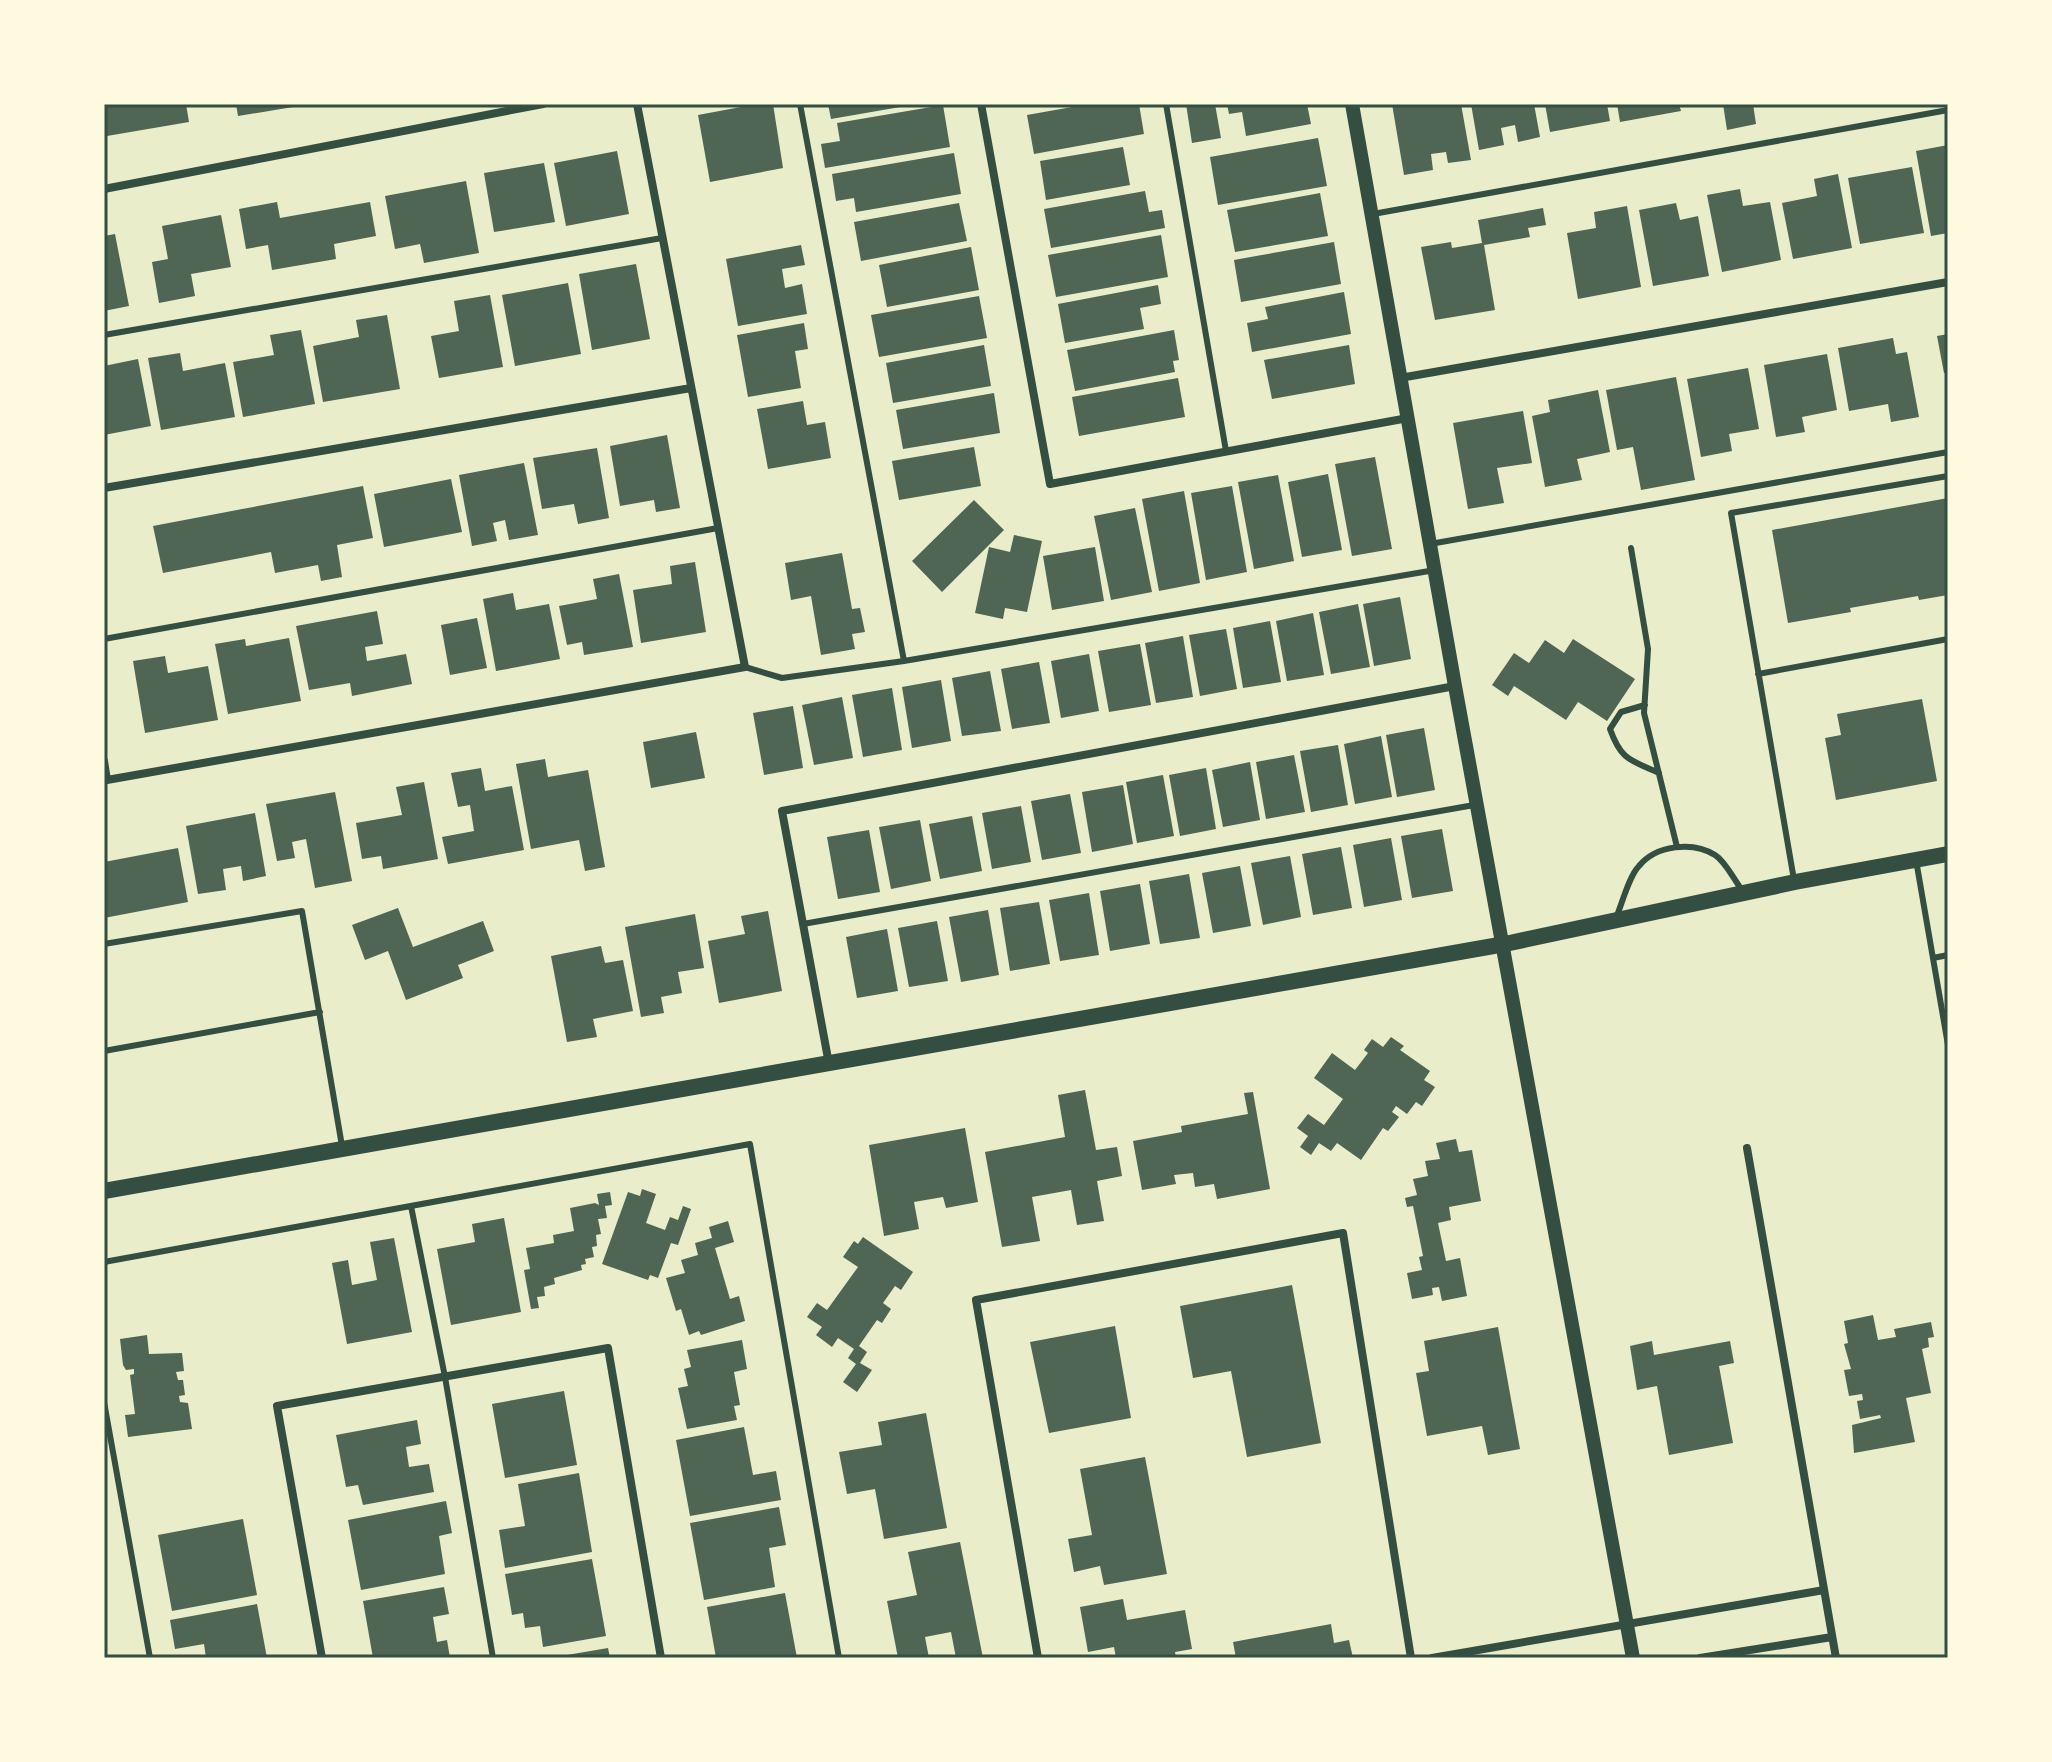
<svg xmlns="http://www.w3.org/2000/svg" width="2052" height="1762" viewBox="0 0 2052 1762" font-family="'Asap Condensed',sans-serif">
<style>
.building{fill:#4f6655}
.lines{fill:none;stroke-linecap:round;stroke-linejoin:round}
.service{stroke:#344e41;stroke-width:6}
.minor{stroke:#344e41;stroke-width:8}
.tertiary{stroke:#344e41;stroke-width:14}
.secondary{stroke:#344e41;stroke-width:16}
.neatline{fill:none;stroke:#344e41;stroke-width:3}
</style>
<rect width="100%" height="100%" fill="#e9edc9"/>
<path class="building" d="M104,104H186L189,122L107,136Z
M236,104H299V106L238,116Z
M757,104H773L783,168L710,182L698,115Z
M828,104H906V106L831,119Z
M1089,104H1139L1144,134L1034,154L1027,115Z
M1186,104H1215L1221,138L1192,143Z
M1227,104H1307L1311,124L1246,136L1242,112L1229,114Z
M1392,104H1461L1471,160L1448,163L1446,152L1431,154L1433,170L1404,175Z
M1471,104H1534L1540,137L1518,142L1515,125L1501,128L1504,145L1479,150Z
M1545,104H1607L1610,121L1550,132Z
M1617,104H1679L1681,111L1620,122Z
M1723,104H1753L1756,124L1727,130Z
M943,105L950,147L825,168L821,144L840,141L837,123Z
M1318,138L1327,186L1218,205L1210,157Z
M1948,145V233L1931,236L1916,151Z
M1123,147L1130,185L1046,200L1040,161Z
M617,151L629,214L566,226L554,163Z
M954,153L961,194L856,212L854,198L836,201L832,174Z
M544,163L555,222L494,232L484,173Z
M1912,167L1924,233L1860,244L1848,178Z
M1838,174L1852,248L1793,259L1782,203L1817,196L1814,179Z
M466,181L479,253L424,263L420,244L395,249L385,196Z
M1740,189L1743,206L1770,202L1781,260L1722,272L1707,195Z
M1145,191L1149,212L1162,210L1165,228L1051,248L1044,209Z
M1320,193L1328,236L1235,252L1227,210Z
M277,202L280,218L370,202L376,236L334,244L336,259L272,270L268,245L246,249L239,209Z
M959,203L967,241L861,261L854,222Z
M1676,203L1680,220L1698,216L1709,276L1653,286L1639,210Z
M1627,206L1641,287L1578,299L1567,233L1596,228L1594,212Z
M1543,208L1546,225L1528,228L1530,237L1484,245L1495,310L1435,320L1421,247L1451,242L1452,248L1482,243L1478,220Z
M221,215L231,267L191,274L195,296L159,303L152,262L168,259L162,226Z
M115,234L129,306L104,311V236Z
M1161,235L1168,277L1056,297L1048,255Z
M1334,242L1341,284L1241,302L1234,260Z
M801,245L805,265L782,269L785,288L802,284L807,314L738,326L726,259Z
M971,247L979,290L887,307L879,265Z
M636,264L650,339L592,350L579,274Z
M568,283L581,354L515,366L502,295Z
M1158,285L1161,304L1140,308L1144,329L1065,343L1058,304Z
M1344,292L1351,334L1252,352L1247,323L1268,319L1265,307Z
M490,295L503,367L439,378L431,336L459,331L454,301Z
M979,296L987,338L879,357L871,315Z
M387,315L400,389L323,402L313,346L359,337L356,320Z
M804,323L808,349L795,351L801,388L748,397L737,335Z
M301,330L315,404L243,417L233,362L274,355L270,335Z
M1174,330L1179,360L1173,361L1175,372L1075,391L1067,350Z
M1948,334V373H1944L1937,336Z
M1893,338L1896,354L1907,352L1919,417L1891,422L1888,404L1849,411L1838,348Z
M984,345L991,386L893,403L886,363Z
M1349,345L1355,384L1272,399L1264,360Z
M180,353L183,371L225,363L235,417L161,430L148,358Z
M1827,354L1837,410L1802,417L1805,432L1776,437L1764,365Z
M138,359L151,426L104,435V366Z
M1748,368L1759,429L1729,434L1732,451L1701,457L1687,379Z
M1676,377L1695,480L1641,490L1633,447L1617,450L1606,390Z
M1178,378L1185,417L1079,436L1072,397Z
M1598,390L1610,452L1577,459L1582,480L1545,487L1532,416L1550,412L1548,400Z
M994,393L1000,433L903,449L896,410Z
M803,401L807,425L825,422L831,458L768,469L757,409Z
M1523,411L1532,463L1497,468L1504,503L1468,509L1453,423Z
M667,435L680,508L656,512L654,500L620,506L610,446Z
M974,447L981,486L899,500L892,461Z
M597,448L609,518L578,524L574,504L542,509L533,458Z
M1375,457L1392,549L1352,556L1335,464Z
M524,463L538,535L509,540L505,520L493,523L497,541L472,546L459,475Z
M1328,474L1342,550L1302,557L1288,482Z
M1278,475L1294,561L1254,569L1238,482Z
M451,479L462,532L384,547L374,494Z
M363,486L373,538L337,545L342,577L321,581L318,565L275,573L271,552L163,573L153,526Z
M1232,486L1247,572L1206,580L1191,493Z
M1184,491L1200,583L1159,591L1142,499Z
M1948,498V595L1919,600L1918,596L1850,608L1851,612L1788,623L1772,530Z
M974,500L1004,530L942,592L912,561Z
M1135,508L1152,592L1111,600L1094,516Z
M1014,535L1042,541L1027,612L1005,608L1003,619L975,613L989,547L1010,552Z
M1095,547L1104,601L1052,610L1043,556Z
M842,553L852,609L860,608L865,632L852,634L855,649L821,655L811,596L791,600L785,563Z
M695,562L706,632L641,643L633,590L672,584L670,566Z
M619,574L633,647L584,655L582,642L567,645L559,606L597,599L593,579Z
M513,593L516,610L549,604L560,659L496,671L483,599Z
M1400,597L1411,659L1374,666L1363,604Z
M1358,604L1370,667L1331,674L1319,612Z
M377,611L383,644L365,647L367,661L406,654L412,684L352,696L350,683L309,690L296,626Z
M1313,613L1324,675L1287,681L1276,621Z
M477,618L487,668L450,675L441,625Z
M1270,621L1281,682L1243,688L1233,628Z
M1226,629L1237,689L1200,696L1189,635Z
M1183,636L1193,697L1156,703L1145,643Z
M289,638L301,701L228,714L215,644L245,639L246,646Z
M1573,639L1635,679L1607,721L1578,702L1566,720L1514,686L1508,696L1492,685L1514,653L1529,663L1545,640L1564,653Z
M1140,644L1151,705L1109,712L1098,651Z
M1089,654L1099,711L1061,718L1051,661Z
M165,656L168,673L208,666L218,720L145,733L133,661Z
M1039,662L1050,723L1012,729L1001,669Z
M990,671L1001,731L962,736L952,678Z
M941,680L951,741L912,748L902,687Z
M892,688L902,750L863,757L852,695Z
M842,697L853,758L814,765L802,705Z
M1922,699L1937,781L1836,800L1825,738L1841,735L1837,714Z
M793,706L803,768L764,775L753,713Z
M1424,728L1435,790L1397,797L1386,735Z
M696,732L705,778L651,788L643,742Z
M1381,736L1392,797L1355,804L1344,744Z
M1338,745L1348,805L1311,812L1300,751Z
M1294,755L1305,812L1266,819L1256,762Z
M545,759L548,777L588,770L605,867L585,871L579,840L531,849L516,764Z
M1250,762L1260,820L1223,827L1212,770Z
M481,768L485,791L512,786L524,850L448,864L442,837L474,831L470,805L458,807L451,773Z
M1206,768L1216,829L1180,836L1169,775Z
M1163,775L1174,836L1137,843L1126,782Z
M424,782L438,859L383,869L381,856L362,859L356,823L402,815L396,787Z
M1123,785L1133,844L1092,852L1082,792Z
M335,792L352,881L315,888L306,839L292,842L295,858L277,861L266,804Z
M1070,794L1081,853L1042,860L1031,801Z
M1021,806L1031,862L992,869L982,813Z
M255,813L266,876L243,881L241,866L223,869L226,890L198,894L186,826Z
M972,816L982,871L940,879L929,824Z
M920,820L931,881L891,889L879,827Z
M1442,829L1453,891L1412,898L1401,836Z
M869,830L880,892L838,899L827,837Z
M1391,838L1402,900L1364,907L1353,845Z
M1341,847L1352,908L1313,915L1302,854Z
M178,848L188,902L104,918V862Z
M1290,856L1301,917L1263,925L1251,863Z
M1240,866L1251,926L1213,933L1202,873Z
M1189,874L1200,938L1160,944L1149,881Z
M1140,884L1150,944L1110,951L1100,891Z
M1089,893L1099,955L1060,961L1049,900Z
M1039,902L1050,964L1010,971L1000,908Z
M398,908L413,947L483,921L494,951L458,965L463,978L406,1000L388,951L365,960L352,925Z
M988,910L999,975L961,982L949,917Z
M768,911L782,991L719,1003L708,941L745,934L741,916Z
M695,914L704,968L678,972L682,993L661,997L664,1013L641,1017L625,927Z
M937,921L948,981L909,987L898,928Z
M887,929L898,991L857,998L846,937Z
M601,946L605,963L623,960L633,1011L593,1019L597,1037L567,1042L551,956Z
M1391,1037L1404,1046L1400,1050L1430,1071L1424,1080L1435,1087L1422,1106L1416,1102L1407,1114L1396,1106L1392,1112L1399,1117L1388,1131L1383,1128L1361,1160L1337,1143L1331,1151L1319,1143L1311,1155L1300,1147L1308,1136L1297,1128L1308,1114L1324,1125L1343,1099L1314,1078L1332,1053L1355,1070L1368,1053L1364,1050L1372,1039L1383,1047Z
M1085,1090L1096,1150L1117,1147L1122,1176L1097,1181L1104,1221L1077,1225L1071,1190L1032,1197L1040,1241L1002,1247L985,1152L1065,1137L1058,1095Z
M1253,1092L1270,1189L1217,1199L1214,1184L1195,1187L1193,1173L1174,1175L1176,1184L1142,1190L1133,1141L1182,1132L1181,1126L1248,1114L1244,1093Z
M965,1128L978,1202L946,1208L943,1197L914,1202L919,1229L884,1236L869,1145Z
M1456,1139L1459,1152L1472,1150L1481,1201L1449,1207L1451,1220L1438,1223L1446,1261L1460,1258L1467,1296L1442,1301L1439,1287L1432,1288L1433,1295L1412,1299L1407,1273L1422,1270L1419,1257L1423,1256L1413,1206L1407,1207L1405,1198L1417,1195L1413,1179L1428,1176L1425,1161L1440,1159L1436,1143Z
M642,1189L656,1194L646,1223L665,1230L670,1217L678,1220L683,1206L691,1209L678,1245L671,1243L658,1278L650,1275L648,1280L602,1264L628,1192L640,1196Z
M610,1192L612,1205L605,1206L607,1218L598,1219L601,1234L596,1235L597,1246L592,1247L594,1257L585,1259L586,1264L581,1265L582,1270L554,1278L555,1284L544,1287L545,1296L537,1297L539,1308L531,1309L524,1270L530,1269L526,1248L554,1243L553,1235L574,1231L570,1208L595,1203L599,1205L597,1194Z
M504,1218L521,1312L451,1325L437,1249L475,1242L472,1224Z
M728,1221L734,1242L715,1248L730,1299L739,1296L745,1321L701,1335L699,1331L689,1335L681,1309L676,1311L666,1278L685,1273L681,1260L698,1255L695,1243L712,1238L709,1227Z
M863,1237L913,1272L901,1290L895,1286L883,1303L891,1309L882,1323L877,1320L859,1346L867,1352L860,1363L872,1370L857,1392L843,1382L856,1364L848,1358L854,1349L838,1338L832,1347L816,1335L822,1327L807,1317L817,1303L827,1310L858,1267L843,1257L854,1241L858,1244Z
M394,1238L412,1332L347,1344L332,1263L348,1260L352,1285L377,1280L370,1242Z
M1292,1285L1321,1443L1247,1457L1231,1371L1193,1378L1180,1306Z
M1873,1315L1878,1340L1896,1337L1894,1329L1931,1322L1934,1337L1928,1338L1929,1347L1922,1349L1931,1393L1906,1398L1915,1442L1854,1453L1852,1425L1881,1418L1880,1415L1860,1419L1857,1401L1863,1400L1862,1394L1849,1396L1844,1370L1851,1369L1844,1344L1848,1343L1844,1321Z
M1115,1326L1131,1418L1049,1433L1030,1342Z
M1498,1327L1520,1449L1488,1455L1482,1426L1427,1436L1416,1373L1429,1371L1424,1341Z
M147,1335L149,1354L182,1353L184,1371L176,1372L178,1380H183L185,1395L179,1396L180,1402L188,1403L192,1429L128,1437L125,1415L135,1414L130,1375L134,1374V1369L126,1370L123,1365L120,1339Z
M742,1340L747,1369L734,1372L740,1405L734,1406L737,1420L687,1429L678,1388L688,1386L684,1369L691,1367L687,1350Z
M1652,1341L1654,1355L1730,1341L1734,1363L1719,1366L1733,1443L1669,1455L1657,1386L1637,1390L1630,1346Z
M564,1391L577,1465L505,1478L492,1404Z
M926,1413L947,1528L884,1539L875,1489L847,1494L839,1452L882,1445L878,1422Z
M417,1420L421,1444L406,1447L409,1467L429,1464L434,1492L363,1505L358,1485L346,1487L336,1435Z
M744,1427L753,1475L776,1471L781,1500L690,1516L676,1440Z
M1145,1457L1167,1574L1104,1585L1100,1566L1074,1572L1068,1539L1092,1535L1080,1469Z
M579,1473L592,1552L505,1568L499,1530L525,1526L518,1484Z
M446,1501L452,1533L439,1536L445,1574L361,1590L348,1520Z
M779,1507L786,1545L769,1548L775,1587L704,1600L690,1523Z
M243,1519L257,1595L172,1611L158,1535Z
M960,1542L983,1658H956L951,1632L925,1637L929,1658H898L887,1601L917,1595L908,1552Z
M592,1559L606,1636L543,1647L540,1626L525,1628L523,1613L512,1615L505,1574Z
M444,1587L449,1614L433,1617L437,1642L447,1640L450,1658H373L363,1601Z
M785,1593L797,1658H716L707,1607Z
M1123,1599L1127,1620L1185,1610L1192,1649L1175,1652L1176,1658H1116L1114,1647L1088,1652L1080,1607Z
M257,1604L267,1658H206L204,1644L175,1649L170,1620Z
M1331,1624L1334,1643L1349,1640L1353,1658H1236L1233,1642Z
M608,1648L610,1658H561V1656Z"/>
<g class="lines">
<path class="service" d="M800,104L904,661
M1166,104L1226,451
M1373,214L1948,110
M104,335L662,238
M1430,544L1948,452
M1631,548L1648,649L1644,713L1677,847
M104,639L718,528
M745,667L782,678L904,661L1435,570
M1758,674L1948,639
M1645,705L1621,712L1610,729C1621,760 1630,760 1659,773
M1916,860L1948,1045
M1794,880L1731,513L1948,476
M1616,918C1622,904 1629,876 1639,866C1656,845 1693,841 1715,855C1726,862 1734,880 1742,890
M803,924L1474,805
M104,944L302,911L342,1146
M1933,958L1948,955
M104,1051L320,1012
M411,1206L445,1377L493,1658
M104,1262L750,1144L839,1658
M104,1402L150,1658"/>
<path class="minor" d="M981,104L1050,484L1408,418
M104,189L543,104
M1400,378L1948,282
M104,488L691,388
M104,761L107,780L745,667L637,104
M829,1064L782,811L1455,686
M1747,1148L1836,1658
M322,1658L277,1406L608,1348L661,1658
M1038,1658L976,1300L1343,1233L1411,1658
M1432,1658L1824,1590
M1700,1658L1832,1637"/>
<path class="tertiary" d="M1352,104L1455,686L1633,1658"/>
<path class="secondary" d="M104,1191L1505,944L1795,882L1948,854"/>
</g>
<rect width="2052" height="1762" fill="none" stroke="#fefae0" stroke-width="212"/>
<rect x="106" y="106" width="1840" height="1550" class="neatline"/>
</svg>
